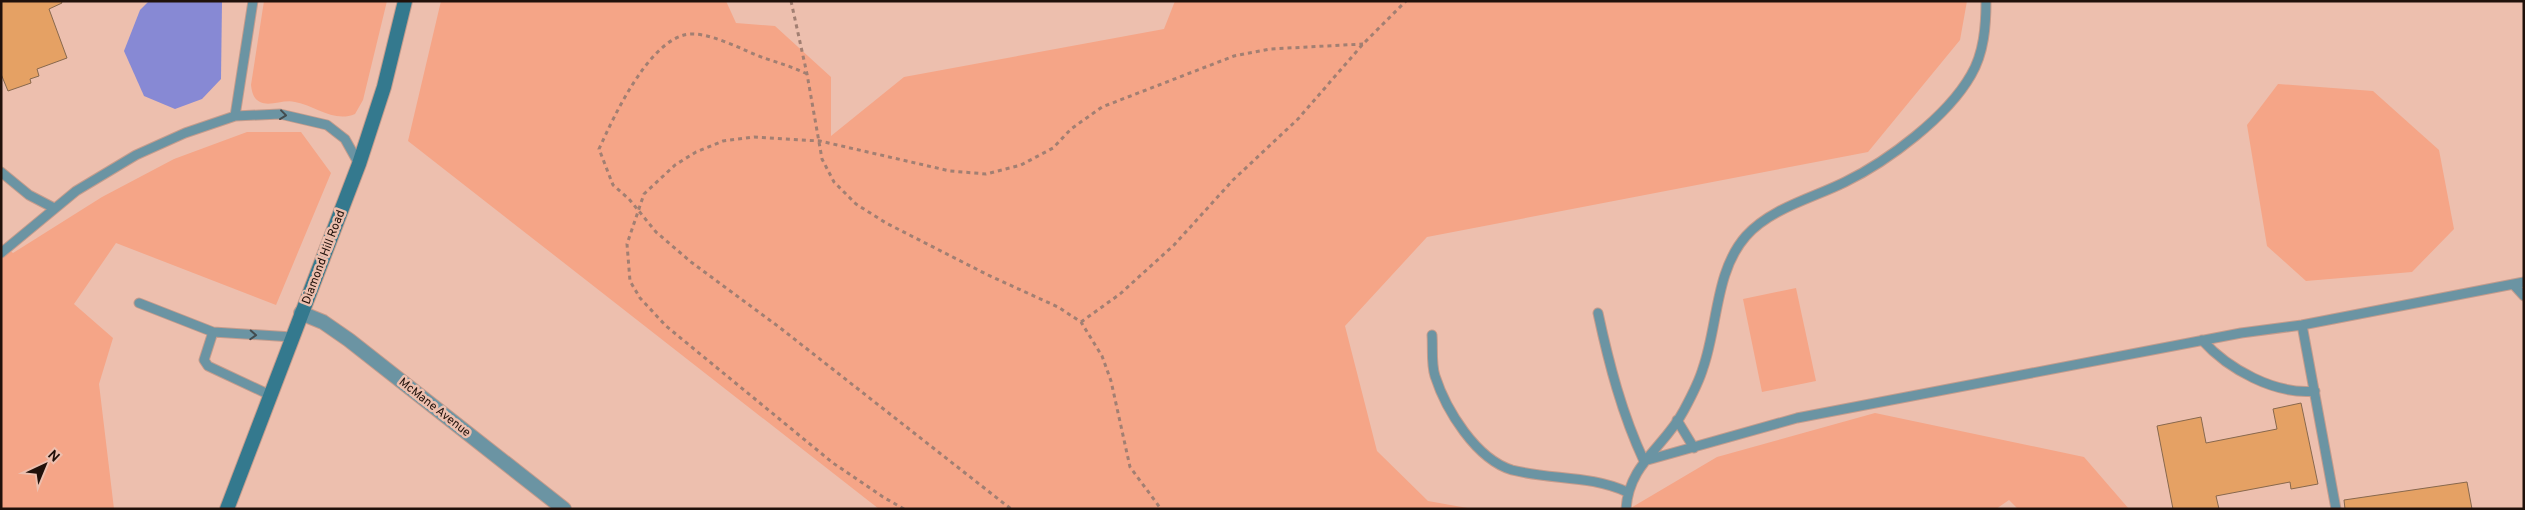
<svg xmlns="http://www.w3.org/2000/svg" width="2525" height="510" viewBox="0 0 2525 510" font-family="Overpass,sans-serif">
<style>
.green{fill:#f5a587}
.water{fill:#8789d4}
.building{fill:#e5a164;stroke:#88684d}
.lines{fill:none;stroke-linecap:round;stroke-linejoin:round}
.service-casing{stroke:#c49c8d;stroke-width:11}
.tertiary-casing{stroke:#c49c8d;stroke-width:16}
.secondary-casing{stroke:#c49c8d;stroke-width:16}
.path{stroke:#a27f72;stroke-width:3;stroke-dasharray:4 4;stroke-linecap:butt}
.service{stroke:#6b94a3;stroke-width:9}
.tertiary{stroke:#6b94a3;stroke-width:14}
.secondary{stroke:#34798e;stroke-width:14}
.oneway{stroke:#424c4f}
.labels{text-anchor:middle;stroke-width:5;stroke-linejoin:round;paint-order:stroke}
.street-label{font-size:12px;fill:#20110b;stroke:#edbfae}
</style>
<rect width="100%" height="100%" fill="#edbfae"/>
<path class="green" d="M264,1H387L363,100L355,114C334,123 316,106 295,102C284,99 270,107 260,102C253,98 252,92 251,85Z
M441,1H726L736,23L775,26L831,77V136L904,77L1164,29L1175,1H1967L1960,40L1868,152L1427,237L1345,326L1377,451L1428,501L1473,509H879L408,141Z
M2278,84L2373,91L2439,150L2454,229L2412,272L2306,281L2267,246L2247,125Z
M247,132H301L331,173L276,305L116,243L74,304L113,338L99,384L114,509H1V243L13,253L102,197L174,159Z
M1796,288L1816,381L1762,392L1743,299Z
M1875,413L2084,457L2129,509H2018L2009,500L1996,509H1629L1717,457Z"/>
<path class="water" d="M149,1H222L221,79L202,99L175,109L144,96L124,51L140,10Z"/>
<path class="building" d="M1,1H61L62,3L49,9L67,58L37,69L39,76L30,79L31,83L8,91L1,74Z
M2301,403L2318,484L2291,489L2290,482L2216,496L2219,509H2173L2157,426L2201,417L2206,443L2277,429L2273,409Z
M2467,482L2472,509H2345L2344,500Z"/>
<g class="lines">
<g class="service-casing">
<path id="service" d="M235,116L253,1
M1,172L29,195L54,208
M1,253L76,191L136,155L185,133L235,116L280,114L327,125L345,139L359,164
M2513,284L2524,296
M139,303L213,332L292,337
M1598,313C1609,364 1622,414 1644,461L1797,418L2241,333L2302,325L2524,282
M2302,325L2336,509
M213,332L204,360L208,366L270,395
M1432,335C1433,347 1431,364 1435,376C1446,410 1476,459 1512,470C1551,480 1591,475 1627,492
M2202,340C2228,369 2275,395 2315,391
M1677,420L1694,448
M1626,509C1629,463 1665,447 1684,410C1691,397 1699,382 1703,368C1718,326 1715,271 1746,236C1771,208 1813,198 1845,182C1888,161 1947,117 1971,75C1984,53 1986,26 1986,1"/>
</g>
<g class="tertiary-casing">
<path id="tertiary" d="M301,313L323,322L349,340L564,509"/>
</g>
<g class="secondary-casing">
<path id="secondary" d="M227,509L359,164L384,87L405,1"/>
</g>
<path class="path" d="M791,1L807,74L822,159L834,182L856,204L886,223L988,275L1058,307L1081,322L1102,356L1111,381L1130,467L1161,509
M807,74C793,67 779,63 764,58C744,51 706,29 684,35C647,45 614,116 599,149L613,185L629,199L656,232L691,262L779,327L1011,509
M1081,322L1120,294L1174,245L1233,180L1298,119L1363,44L1406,1
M904,509L883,497L833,463L666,326L640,298L630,281L627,244L644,194L675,165L696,152L723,141L754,137L820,141L950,171L986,174L1021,165L1053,148L1071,129L1102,107L1234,56L1270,49L1363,44"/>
<use href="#service" class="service"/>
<use href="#tertiary" class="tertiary"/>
<use href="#secondary" class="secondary"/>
</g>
<defs><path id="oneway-chevron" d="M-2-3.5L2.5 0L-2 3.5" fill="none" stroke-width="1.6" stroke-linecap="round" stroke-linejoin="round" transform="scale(1.25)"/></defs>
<g class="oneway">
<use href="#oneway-chevron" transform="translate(283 115) rotate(7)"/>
<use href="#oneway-chevron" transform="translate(253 335) rotate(3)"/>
</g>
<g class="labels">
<g class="street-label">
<text transform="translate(323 257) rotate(-69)" y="4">Diamond Hill Road</text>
<text transform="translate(435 407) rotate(38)" y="4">McMane Avenue</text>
</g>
</g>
<rect width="2525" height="510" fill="none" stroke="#20110b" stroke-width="5"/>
<g transform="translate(45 465) rotate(44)" stroke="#edbfae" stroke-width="4" paint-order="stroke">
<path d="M0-4L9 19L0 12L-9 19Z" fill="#20110b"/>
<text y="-8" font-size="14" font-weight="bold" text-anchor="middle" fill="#20110b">N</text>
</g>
</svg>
